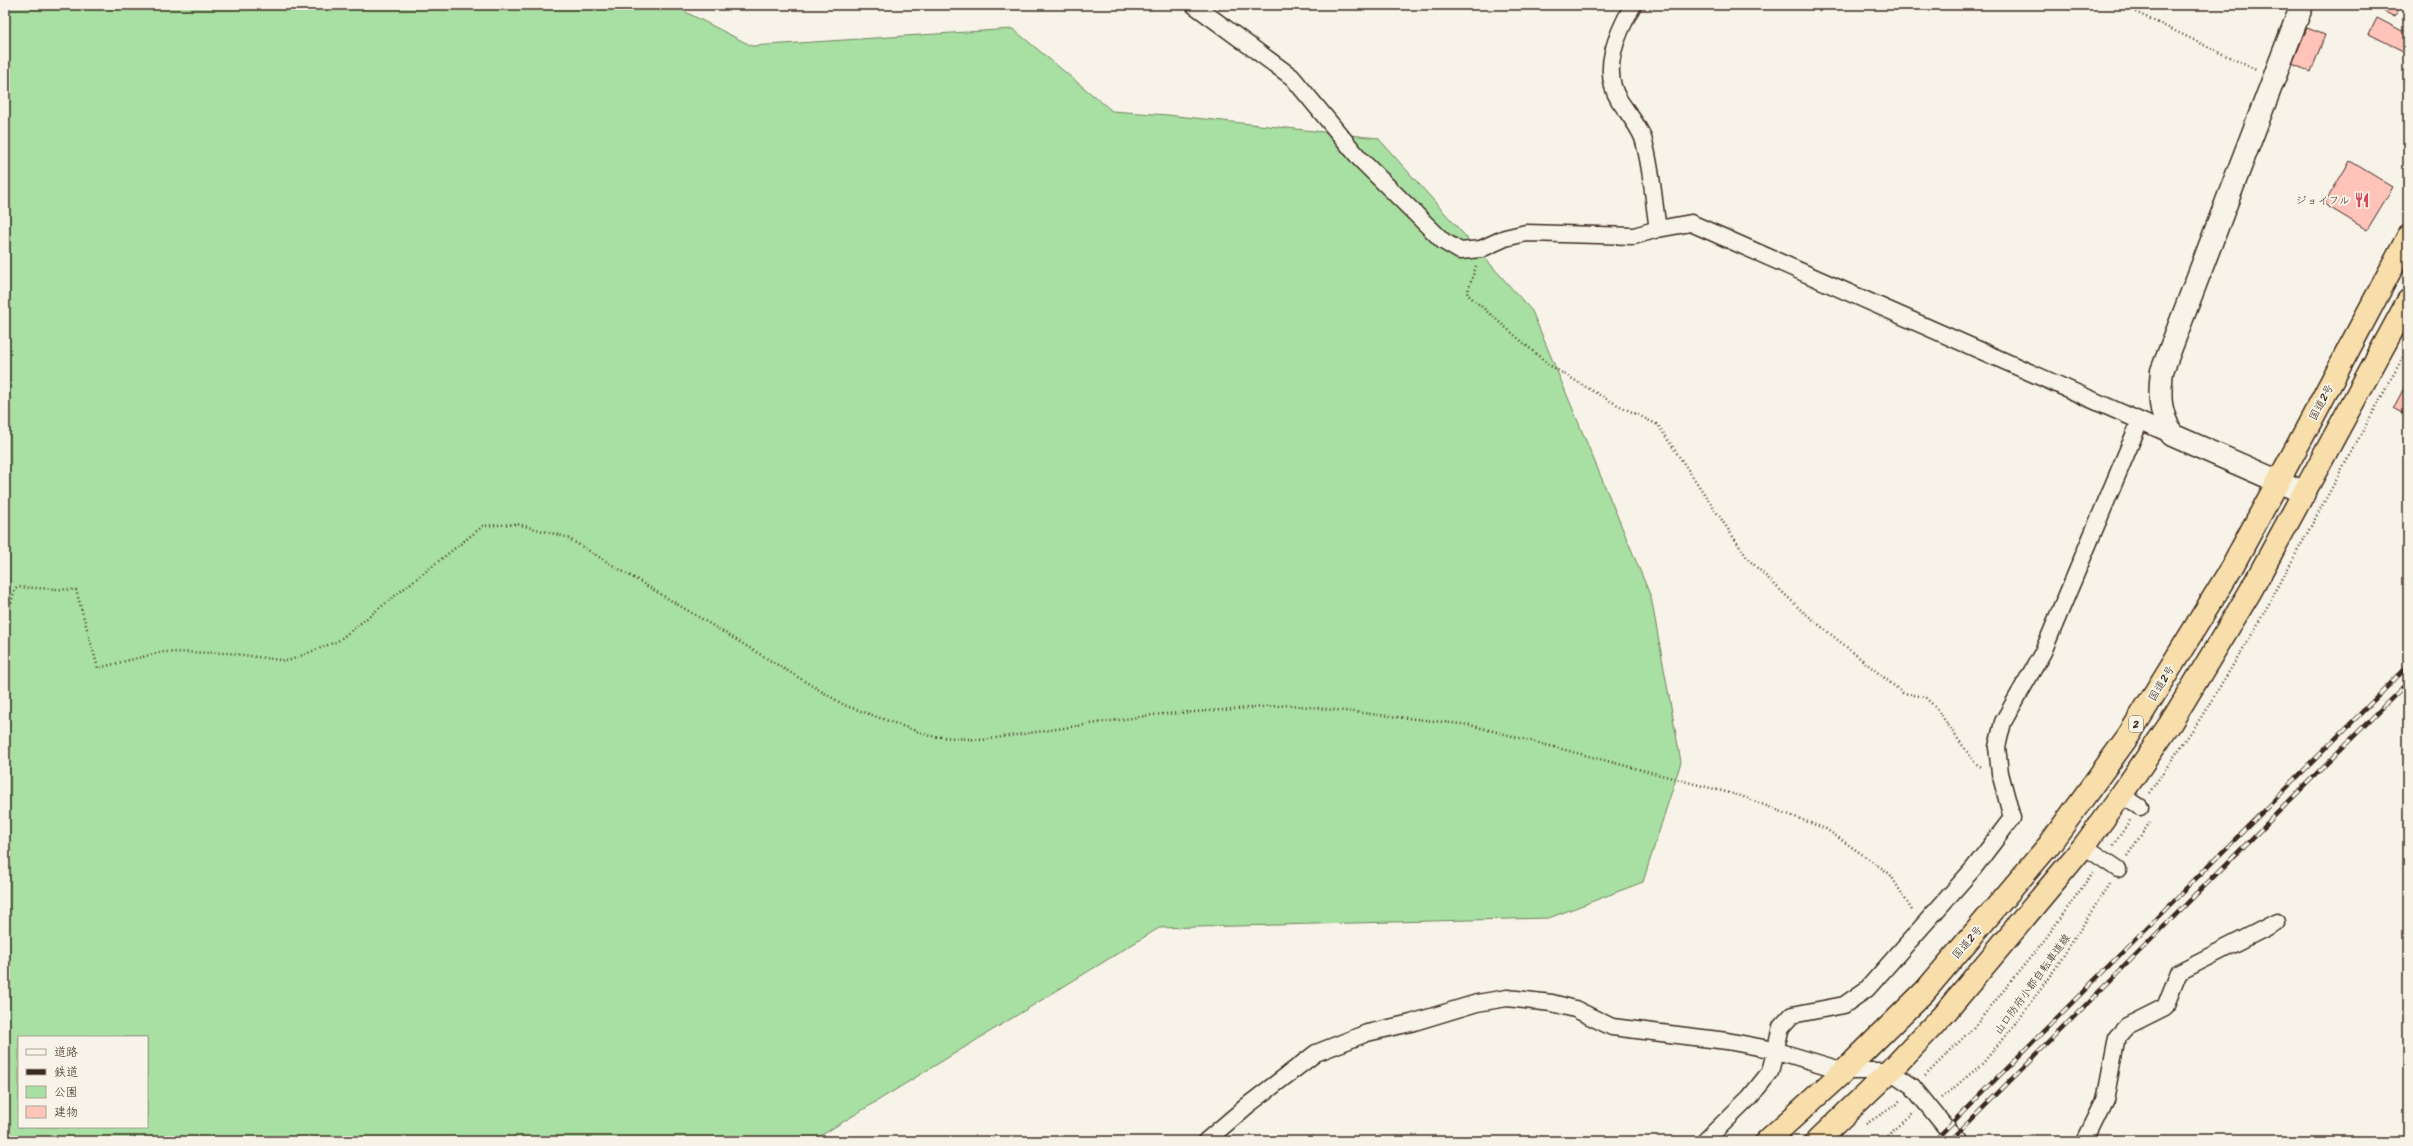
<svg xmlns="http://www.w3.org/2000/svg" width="2413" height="1146" viewBox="0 0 2413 1146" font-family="Sriracha,'Klee One',sans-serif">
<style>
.green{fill:#a8dfa2;stroke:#728460;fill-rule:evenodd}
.building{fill:#ffc3ba;stroke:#3b2a1e}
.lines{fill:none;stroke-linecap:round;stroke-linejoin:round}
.street-casing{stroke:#3b2a1e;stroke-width:19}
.secondary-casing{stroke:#3b2a1e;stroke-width:25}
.highway-casing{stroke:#3b2a1e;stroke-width:25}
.path{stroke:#3b2a1e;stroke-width:2.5;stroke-dasharray:1 3;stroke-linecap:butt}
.street{stroke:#f7f3e8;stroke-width:16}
.secondary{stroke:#f7f3e8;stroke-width:22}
.highway{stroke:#f8deab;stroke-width:22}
.rail-casing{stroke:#3b2a1e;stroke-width:4.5}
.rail{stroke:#f7f3e8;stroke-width:3;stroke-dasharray:9;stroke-linecap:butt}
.labels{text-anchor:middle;stroke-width:4;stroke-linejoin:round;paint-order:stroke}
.shield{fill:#f7f3e8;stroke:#73665b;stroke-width:1}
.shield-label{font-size:10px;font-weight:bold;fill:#3b2a1e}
.poi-label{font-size:11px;fill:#3b2a1e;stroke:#f7f3e8;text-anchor:end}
.street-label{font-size:11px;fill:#3b2a1e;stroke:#f7f3e8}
</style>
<rect width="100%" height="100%" fill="#f7f3e8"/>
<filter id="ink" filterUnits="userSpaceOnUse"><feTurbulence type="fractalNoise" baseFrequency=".025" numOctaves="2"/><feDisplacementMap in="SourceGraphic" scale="8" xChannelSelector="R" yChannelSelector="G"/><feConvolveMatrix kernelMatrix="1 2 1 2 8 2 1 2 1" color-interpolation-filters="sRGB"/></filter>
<g filter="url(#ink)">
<path class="green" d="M5,5H672L752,46L1013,29L1112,111L1168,115L1378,138L1532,311L1651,597L1681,762L1643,882L1549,918L1159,928L812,1141H5ZM19,1037H147V1127H19Z"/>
<path class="building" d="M2376,5H2400L2395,17L2375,7Z
M2377,18L2408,34V40L2403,51L2369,34Z
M2307,28L2325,35L2311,72L2292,64Z
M2350,161L2393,187L2367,230L2324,204Z
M2405,386L2408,387V415L2394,407Z"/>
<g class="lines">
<g class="street-casing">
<path id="street" d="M1194,5L1292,77L1360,159L1443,241L1460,251L1481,249L1505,238L1526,233L1634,236L1658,229L1691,223L2172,435
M1633,5C1618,32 1600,69 1619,100C1627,112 1638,125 1643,138C1652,167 1653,199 1658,229
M2121,795L2140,807
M2084,846L2118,869
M1206,1141L1248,1105L1316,1053L1367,1033L1411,1023L1477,1003L1507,998L1552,1003L1575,1009L1612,1027L1727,1041L1774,1050L1844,1071H1890L1912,1086L1947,1129L1960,1141
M1705,1141L1750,1097L1770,1072L1781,1027L1792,1015L1844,1005L1867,989L1973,869L2012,818L2000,773L1997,747L2003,722L2043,652L2140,421
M2085,1141L2105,1100L2117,1037L2127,1026L2165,1007L2179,972L2277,922"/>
</g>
<g class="secondary-casing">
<path id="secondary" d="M2302,5L2162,371C2159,398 2159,410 2172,435L2305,493"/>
</g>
<g class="highway-casing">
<path id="highway" d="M1767,1141L1844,1071L1925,991L2049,845L2129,735L2228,574L2306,430L2408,237
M1817,1141L1890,1071L1944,1014L2084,846L2121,795L2170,724L2250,592L2408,301"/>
</g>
<path class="path" d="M2121,5L2256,70
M1476,266L1467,294L1549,365L1608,400L1658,425L1748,559L1801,610L1903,693L1925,697L1936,708L1975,763L1983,768
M5,622L15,589L17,587L76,590L98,668L162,652L228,653L288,661L338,641L483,526L517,524L566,537L844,705L930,736L982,740L1152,715L1291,705L1470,725L1741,796L1826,829L1890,874L1913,912
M2149,793L2200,719L2254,631L2408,348
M2113,845L2131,820
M2127,856L2150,822
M1925,1076L1975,1026L2046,938L2093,872
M1942,1098L1983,1063L2014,1025L2057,966L2109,884
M1866,1124L1897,1104L1901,1099
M1881,1141L1913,1114"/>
<use href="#street" class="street"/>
<use href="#secondary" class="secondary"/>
<use href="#highway" class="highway"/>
<g class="rail-casing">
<path id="rail" d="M1934,1141L2408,666
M1950,1141L2408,682"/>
</g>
<use href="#rail" class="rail"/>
</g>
</g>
<defs>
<g id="restaurant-bare" transform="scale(1.2)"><path d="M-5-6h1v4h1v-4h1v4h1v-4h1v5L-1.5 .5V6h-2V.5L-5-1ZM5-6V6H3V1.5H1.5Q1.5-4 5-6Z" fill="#d1495b" stroke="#f7f3e8" stroke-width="2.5" paint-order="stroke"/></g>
</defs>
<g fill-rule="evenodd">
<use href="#restaurant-bare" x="2362" y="200"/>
</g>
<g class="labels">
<rect class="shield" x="2129" y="716" width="14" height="16" rx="3"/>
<g class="shield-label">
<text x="2136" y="728">2</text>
</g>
<g class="poi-label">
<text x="2350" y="204">ジョイフル</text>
</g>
<g class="street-label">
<text transform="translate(2321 402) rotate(-62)" y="4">国道2号</text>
<text transform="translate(2161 683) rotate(-59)" y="4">国道2号</text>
<text transform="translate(1967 942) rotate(-49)" y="4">国道2号</text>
<text transform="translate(2032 984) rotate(-54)" y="4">山口防府小郡自転車道線</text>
</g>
</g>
<rect width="2413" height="1146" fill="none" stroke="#f7f3e8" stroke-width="20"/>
<rect x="10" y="10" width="2393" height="1126" fill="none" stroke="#3b2a1e" stroke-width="1.5" filter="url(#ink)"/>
<rect x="18" y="1036" width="130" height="92" fill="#f7f3e8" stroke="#aca397"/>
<rect x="26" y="1049" width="20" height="6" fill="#f7f3e8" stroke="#aca397"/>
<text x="54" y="1056" font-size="12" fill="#3b2a1e">道路</text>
<rect x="26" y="1069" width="20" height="6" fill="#3b2a1e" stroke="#aca397"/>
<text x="54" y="1076" font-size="12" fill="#3b2a1e">鉄道</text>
<rect x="26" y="1086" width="20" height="12" fill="#a8dfa2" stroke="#aca397"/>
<text x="54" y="1096" font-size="12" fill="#3b2a1e">公園</text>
<rect x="26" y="1106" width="20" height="12" fill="#ffc3ba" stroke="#aca397"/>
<text x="54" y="1116" font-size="12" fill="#3b2a1e">建物</text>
</svg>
